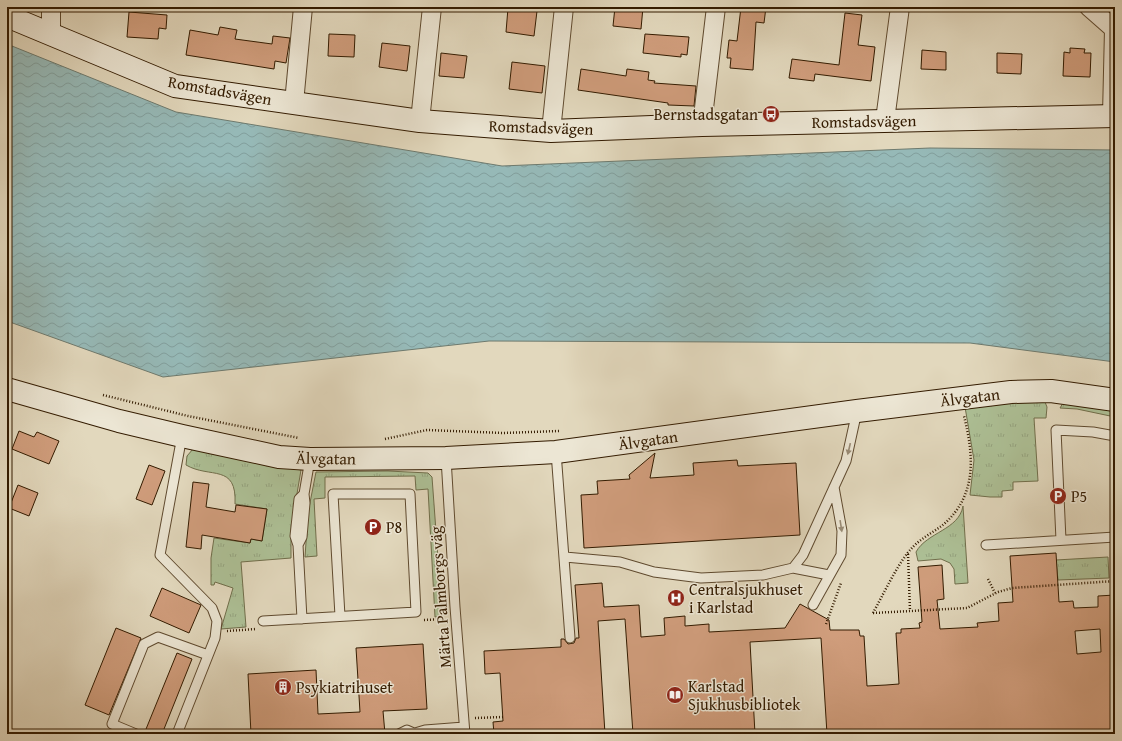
<svg xmlns="http://www.w3.org/2000/svg" width="1122" height="741" viewBox="0 0 1122 741" font-family="'Gentium Book Plus',serif">
<style>
.grass{fill:url(#grass-tufts);stroke:#706e4b}
.water{fill:url(#water-waves);stroke:#6e7a6e}
.building{fill:#d09d7c;stroke:#331b00;fill-rule:evenodd}
.lines{fill:none;stroke-linecap:round;stroke-linejoin:round}
.lane-casing{stroke:#5f4a2f;stroke-width:11}
.street-casing{stroke:#5f4a2f;stroke-width:20}
.secondary-casing{stroke:#331b00;stroke-width:24}
.path{stroke:#331b00;stroke-width:2.5;stroke-dasharray:1 2;stroke-linecap:butt}
.lane{stroke:#ece6d4;stroke-width:9}
.street{stroke:#ece6d4;stroke-width:18}
.secondary{stroke:#ece6d4;stroke-width:22}
.oneway{fill:#998b75}
.labels{text-anchor:middle;stroke-width:3;stroke-linejoin:round;paint-order:stroke}
.street-label{font-size:16px;fill:#331b00;stroke:#ece6d4}
.poi-label{font-size:16px;fill:#331b00;stroke:#ece6d4;text-anchor:start}
</style>
<defs>
<pattern id="grass-tufts" width="24" height="20" patternUnits="userSpaceOnUse"><rect width="24" height="20" fill="#adc096"/><path d="M3 7l-1-3M5 7V3M7 7l1-3M15 17l-1-3M17 17v-4M19 17l1-3" fill="none" stroke="#95a480"/></pattern>
<pattern id="water-waves" width="16" height="10" patternUnits="userSpaceOnUse"><rect width="16" height="10" fill="#96b9b7"/><path d="M0 5q4-4 8 0t8 0" fill="none" stroke="#829e9c"/></pattern>
</defs>
<rect width="100%" height="100%" fill="#e2d8bd"/>
<filter id="stains"><feTurbulence type="fractalNoise" baseFrequency=".005" numOctaves="4"/><feColorMatrix values="0 0 0 0 .2 0 0 0 0 .09 0 0 0 0 .02 0 0 0 .5 -.17"/></filter>
<radialGradient id="worn" r=".72"><stop offset=".6" stop-color="#630" stop-opacity="0"/><stop offset="1" stop-color="#630" stop-opacity=".3"/></radialGradient>
<path class="grass" d="M1003,402H1045L1047,407L1046,418H1034L1038,481L1013,482V490L1002,491V497H990L970,495L974,460L965,407Z
M1063,403L1115,410V417L1077,409L1060,408Z
M193,449L301,470L291,529V558L241,562L246,627L221,629L233,588L215,582L214,585H211V558L214,538L250,543L251,539L262,541L267,509L235,504C237,463 210,479 186,465L187,456Z
M388,471L428,473L432,477L442,613L440,616L435,617L428,489L416,490L415,476L325,477V498L314,499L317,556L305,557L308,513L316,472Z
M963,506L968,583L955,584L954,569L950,563L941,559L918,561L916,552C927,532 959,530 963,506Z
M1108,557L1109,578L1058,580L1056,560Z"/>
<path class="water" d="M7,44L176,112L502,166L930,148L1115,150V362L970,343L489,341L163,377L7,321Z"/>
<path class="building" d="M615,7H643L641,29L613,26Z
M741,7H766L764,23L756,22L753,70L730,68L731,58H727L729,40L737,41Z
M508,8L537,11L534,36L506,32Z
M129,12L167,15L166,29L159,28L158,39L127,37Z
M845,13L862,15L858,45L875,47L871,81L815,74L814,81L789,78L792,59L839,65Z
M220,27L237,30L235,39L272,44L273,36L290,38L286,63L275,61L274,69L186,55L190,30L218,35Z
M329,34L355,35L354,57L328,56Z
M645,34L689,37L687,55L681,54V57L643,53Z
M382,43L410,46L407,71L379,67Z
M1070,48L1085,49L1084,53H1091L1090,77L1063,76L1064,52L1070,53Z
M922,50L946,52V70L921,69Z
M441,53L467,56L464,78L439,76Z
M997,53L1022,54L1021,74L997,73Z
M512,62L545,66L542,93L509,89Z
M581,69L626,76L627,69L649,72L648,80L655,81L654,83L696,86L694,106L668,105V103L578,90Z
M19,431L34,437L37,432L59,441L49,464L12,449Z
M655,453L650,478L694,475L693,463L737,460L738,466L796,463L800,535L584,548L581,495L598,494L597,481L630,479L629,475Z
M149,465L165,471L152,505L136,499Z
M193,482L209,484L206,507L235,512L236,505L267,509L262,541L251,539L250,543L202,535L201,549L186,547Z
M18,485L38,493L29,516L9,508Z
M1056,553L1059,602L1073,601L1074,608L1098,607V596L1115,595V730L1108,731V734H827L821,638L750,642L755,734H633L625,619L598,621L605,734H494L493,722L503,721L500,673L485,674L484,651L561,647V639H564L568,644L574,643L576,638H579L575,585L602,583L604,607L639,605L641,637L665,635L664,618L685,616V626L709,624V632L785,628L800,604L829,620L830,630H859L860,636H864L867,686L886,685L899,684L896,633H901V629L920,628L919,623L922,622L918,567L942,565L944,599L937,600L940,629L978,627L977,623L999,621L998,603L1013,602L1010,556ZM1100,629L1101,652L1077,654L1075,631Z
M162,588L201,605L189,633L150,616Z
M116,628L141,638L109,715L85,705Z
M423,644L427,709L383,711L385,734H251L248,674L316,670L318,714L360,712L356,648Z
M177,653L192,659L162,734H144Z"/>
<g class="lines">
<g class="lane-casing">
<path id="lane" d="M556,452L570,638
M446,458L455,607L465,734
M1061,540L1056,430L1093,432L1115,436
M298,545L302,537L305,503L304,494L310,459
M986,545L1115,537
M565,557L620,562L654,572L701,578L763,575L793,568L829,575
M793,568L803,555L846,461L857,411
M813,605L841,555L842,531L834,487
M302,619L298,545L295,536L299,499L304,494
M263,621L416,612L410,494H333L340,616
M415,733L425,730L464,727
M136,734L112,724L144,644L158,637L208,655
M177,734L215,638L217,621L212,608L160,555L182,436
M399,734L407,730L416,734"/>
</g>
<g class="street-casing">
<path id="street" d="M51,7V35
M1089,7L1114,29L1112,115
M294,103L303,7
M885,120L900,7
M420,121L432,7
M702,125L716,7
M551,131L564,7"/>
</g>
<g class="secondary-casing">
<path id="secondary" d="M7,16L175,86L420,121L551,131L702,125L1115,116
M7,389L119,421L182,436L279,457L310,459L446,458L556,452L857,411L1011,392L1051,391L1115,400"/>
</g>
<path class="path" d="M103,395L188,416L299,438
M385,439L427,430L503,433L559,431
M908,554L910,611
M988,579L995,593
M873,613C883,595 899,561 912,548C921,538 934,532 944,524C977,495 974,456 964,416
M873,613L967,608L998,592L1012,588L1115,581
M424,620L445,619
M826,624L841,583
M227,631L256,629
M475,718L503,717"/>
<use href="#lane" class="lane"/>
<use href="#street" class="street"/>
<use href="#secondary" class="secondary"/>
</g>
<defs><path id="oneway-solid" d="M-6-.8H1V-3.2L6.5 0L1 3.2V.8H-6Z"/></defs>
<g class="oneway">
<use href="#oneway-solid" transform="translate(849 449) rotate(103)"/>
<use href="#oneway-solid" transform="translate(841 526) rotate(81)"/>
</g>
<defs>
<g id="bus-disc" transform="scale(0.9)"><circle r="9.5" fill="#8f2418" stroke="#ece6d4"/><path d="M-5-6H5V4H4V6H2V4H-2V6H-4V4H-5ZM-3.5-4V0h7V-4ZM-3.5 1.2v1.5H-2V1.2ZM2 1.2v1.5H3.5V1.2Z" fill="#fff"/></g>
<g id="parking-disc" transform="scale(0.9)"><circle r="9.5" fill="#8f2418" stroke="#ece6d4"/><path d="M-3.5-5.5H1a3.5 3.5 0 0 1 0 7H-1V5.5H-3.5ZM-1-3.4V-.6H.8a1.4 1.4 0 0 0 0-2.8Z" fill="#fff"/></g>
<g id="hospital-disc" transform="scale(0.9)"><circle r="9.5" fill="#8f2418" stroke="#ece6d4"/><path d="M-5-5h3v3.5h4V-5h3V5h-3V1.5h-4V5h-3Z" fill="#fff"/></g>
<g id="building-disc" transform="scale(0.9)"><circle r="9.5" fill="#8f2418" stroke="#ece6d4"/><path d="M-4-6H4V6H1V3H-1V6H-4ZM-2.5-4.3h1.7v1.8h-1.7ZM.8-4.3h1.7v1.8H.8ZM-2.5-1h1.7V.8h-1.7ZM.8-1h1.7V.8H.8Z" fill="#fff"/></g>
<g id="library-disc" transform="scale(0.9)"><circle r="9.5" fill="#8f2418" stroke="#ece6d4"/><path d="M-6-4Q-3-5.5-.7-3.5V5Q-3 3-6 4ZM6-4Q3-5.5 .7-3.5V5Q3 3 6 4Z" fill="#fff"/></g>
</defs>
<g fill-rule="evenodd">
<use href="#bus-disc" x="771" y="114"/>
<use href="#parking-disc" x="1058" y="496"/>
<use href="#parking-disc" x="373" y="527"/>
<use href="#hospital-disc" x="676" y="598"/>
<use href="#building-disc" x="283" y="687"/>
<use href="#library-disc" x="675" y="695"/>
</g>
<g class="labels">
<g class="street-label">
<text transform="translate(220 90) rotate(10)" y="6">Romstadsvägen</text>
<text transform="translate(864 121) rotate(-1)" y="6">Romstadsvägen</text>
<text transform="translate(541 127) rotate(2)" y="6">Romstadsvägen</text>
<text transform="translate(970 397) rotate(-7)" y="6">Älvgatan</text>
<text transform="translate(648 440) rotate(-8)" y="6">Älvgatan</text>
<text transform="translate(326 458) rotate(1)" y="6">Älvgatan</text>
<text transform="translate(440 597) rotate(-94)" y="6">Märta Palmborgs väg</text>
</g>
<g class="poi-label">
<text x="758" y="120" text-anchor="end">Bernstadsgatan</text>
<text x="1071" y="502">P5</text>
<text x="386" y="533">P8</text>
<text x="689" y="595">Centralsjukhuset<tspan x="689" dy="18">i Karlstad</tspan></text>
<text x="688" y="692">Karlstad<tspan x="688" dy="18">Sjukhusbibliotek</tspan></text>
<text x="296" y="693">Psykiatrihuset</text>
</g>
</g>
<rect width="1122" height="741" fill="none" stroke="#e2d8bd" stroke-width="24"/>
<rect x="8" y="8" width="1106" height="725" fill="none" stroke="#331b00" stroke-width="2"/>
<rect x="12" y="12" width="1098" height="717" fill="none" stroke="#331b00"/>
<rect width="100%" height="100%" filter="url(#stains)"/>
<rect width="100%" height="100%" fill="url(#worn)"/>
</svg>
